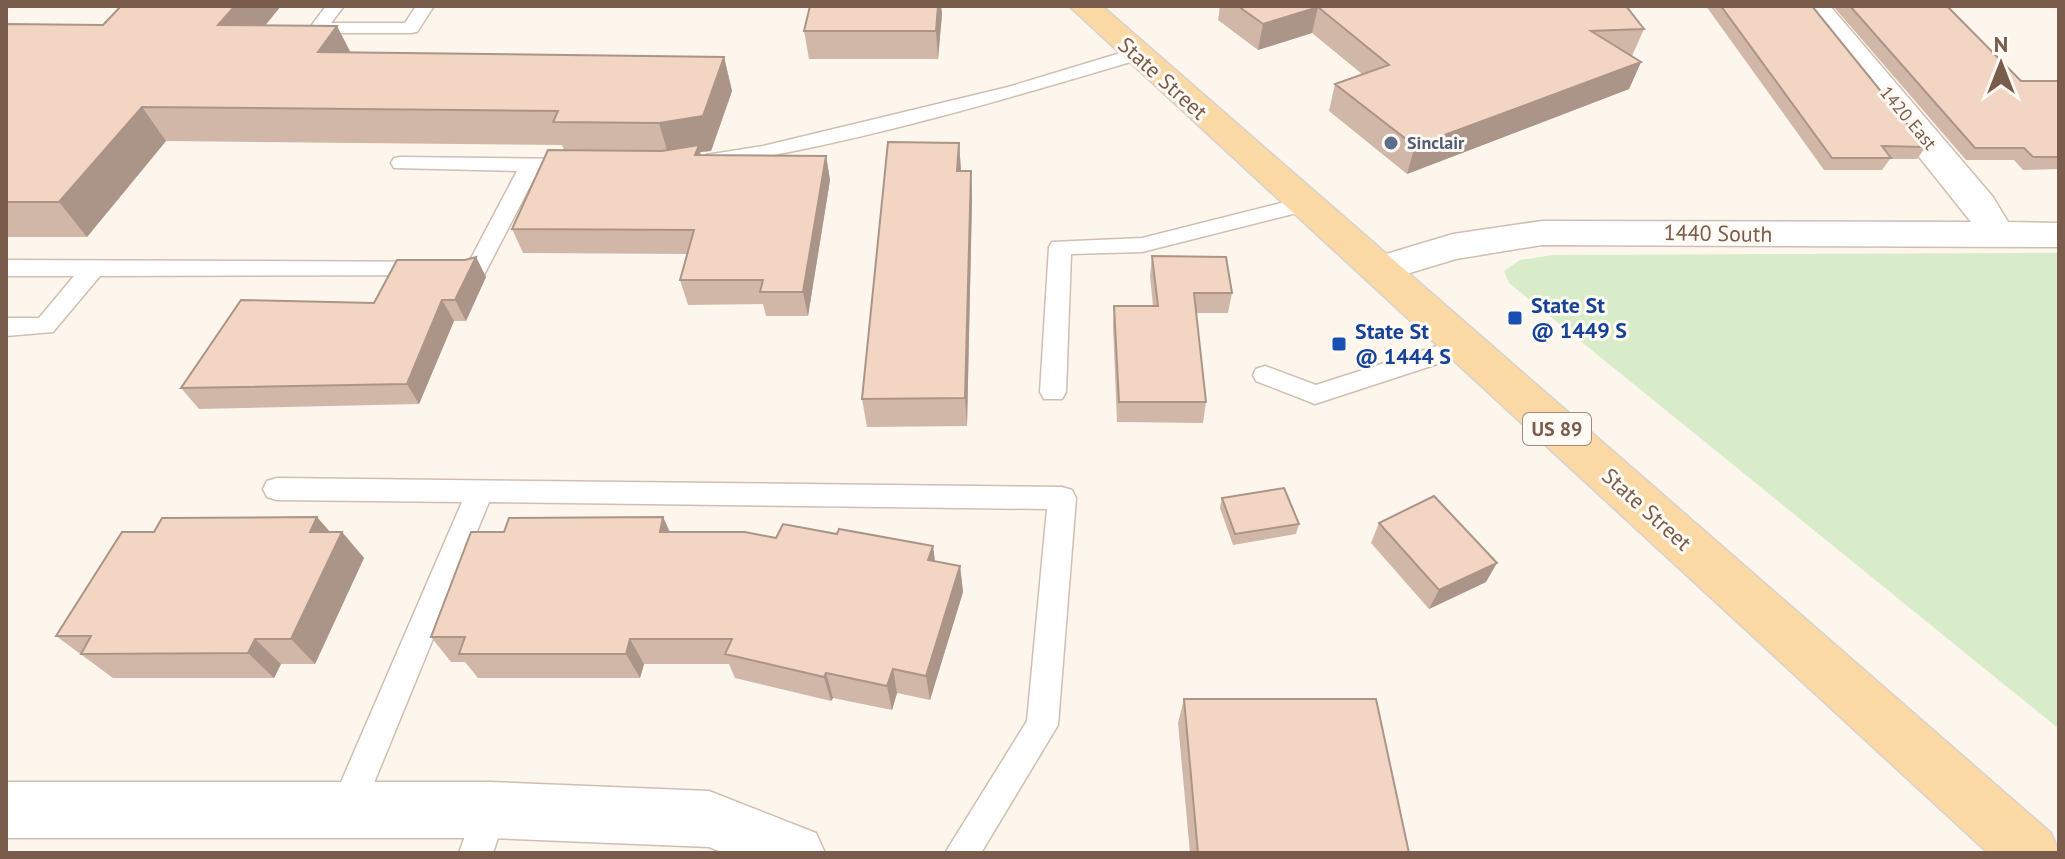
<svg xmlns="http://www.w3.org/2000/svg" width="2065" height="859" viewBox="0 0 2065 859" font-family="'PT Sans',sans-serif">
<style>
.green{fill:#d8ecc9}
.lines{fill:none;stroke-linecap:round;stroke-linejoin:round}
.service-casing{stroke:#d1beb0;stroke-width:3}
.minor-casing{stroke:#d1beb0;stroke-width:3}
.primary-casing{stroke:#dad1cd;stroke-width:3}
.service{fill:#fff;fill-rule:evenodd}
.minor{fill:#fff;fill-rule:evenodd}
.primary{fill:#fbd9a5;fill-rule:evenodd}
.wall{fill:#d1b7a8}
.shaded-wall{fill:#aa9588}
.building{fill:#f3d5c3;stroke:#aa9588;stroke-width:2}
.service-dot{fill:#5c6f8a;stroke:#fffaf3;stroke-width:3}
.transit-dot{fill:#1a4fb4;stroke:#fffaf3;stroke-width:3}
.labels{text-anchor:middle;stroke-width:6;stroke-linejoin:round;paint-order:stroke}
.far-street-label{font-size:18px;fill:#7a5c4d;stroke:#fffaf3}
.far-service-label{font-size:18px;font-weight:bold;fill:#4e5e75;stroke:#fffaf3;text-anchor:start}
.shield{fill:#fffaf3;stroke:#a28b7f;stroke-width:2}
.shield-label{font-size:20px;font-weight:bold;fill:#7a5c4d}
.street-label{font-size:22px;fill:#7a5c4d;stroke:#fffaf3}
.transit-label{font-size:22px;font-weight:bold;fill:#164399;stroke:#fffaf3;text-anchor:start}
</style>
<rect width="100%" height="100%" fill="#fdf6ec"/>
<path class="green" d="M2059,253V729L1509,283L1504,271L1520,260L1553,255Z"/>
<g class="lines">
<g class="service-casing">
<path id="service" d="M326,6H344L331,23H405L416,6H434L417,32L411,33H312L309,29Z
M1137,48L1146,54L1144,58C1000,101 854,144 706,167L696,161L706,155L763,146L1008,87Z
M401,157L575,159L585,165L575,171H538L484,275L100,276L53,332L6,336V318H39L74,276H6V260L469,262L517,171L394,168L391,163L394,158Z
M1305,197L1313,199L1316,204L1313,209L1142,252L1071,254L1066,392L1062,399H1044L1040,392L1049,247L1052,242L1142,238Z
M1465,337L1474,340L1477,346L1474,352L1315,404L1256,381L1253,375L1256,369L1265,366L1316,385Z
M277,478L1062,487L1072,490L1076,498L1058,725L981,853H945L1027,721L1047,509L489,502L358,822L346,826L334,822L329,810L462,502L277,500L267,497L263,489L267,481Z
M490,794L502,798L507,810L493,853H459L478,798Z"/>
</g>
<g class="minor-casing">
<path id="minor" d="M1799,6H1830L1993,197L2008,222L2059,223V247L1542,245L1456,259L1380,282L1366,278L1361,269L1366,260L1453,234L1542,221L1971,222Z
M6,782H490L709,791L816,833L825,853H724L709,847L490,838H6Z"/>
</g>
<g class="primary-casing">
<path id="primary" d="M1069,6H1102L2051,833L2059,853H1988Z"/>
</g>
<use href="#service" class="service"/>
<use href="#minor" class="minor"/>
<use href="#primary" class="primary"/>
</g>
<path class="wall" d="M281,6L265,25L351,52L724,57L732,91L711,151L700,152L701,155L826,156L830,180L808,316H766L763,304L688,305L680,280L687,254L523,253L512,229L564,150L562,145L166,141L87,237H6V24L103,25Z
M810,6H941L942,14L938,59H809L804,31Z
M1220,6H1626L1644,29L1632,56L1641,62L1629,89L1407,174L1329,111L1335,84L1362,74L1312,33L1258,50L1218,20Z
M1706,6H1812L1926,147L1917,159H1890L1882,170H1824Z
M1833,6H1947L2021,81H2059V169L2023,170L2014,160H1966Z
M959,143L961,171H971L972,199L967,426L867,427L862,399Z
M1152,256L1232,293L1228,313H1196L1206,402L1203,423L1117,422L1113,326L1114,306H1153L1150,276Z
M476,257L486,277L466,321H454L419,404L199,409L181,388L374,303L465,260Z
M1222,498L1299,524L1296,534L1233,545L1220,508Z
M663,517L670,532L776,538L837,534L933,546L935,561L960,566L963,592L930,700L897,693L892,710L833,698L831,701L735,678L729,664H644L640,678H478L465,662H451L431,637L504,532Z
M1379,523L1486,582L1429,609L1371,543Z
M330,532H342L364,558L315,664H281L274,678H113L56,636Z
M1184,699L1409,853H1190L1178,723Z"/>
<path class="shaded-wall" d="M235,6H281L238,59L218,25Z
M938,6H941L942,14L938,59L936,31Z
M1318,7L1312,33L1258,50L1263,24Z
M337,26L354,59L318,52Z
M724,57L732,91L711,151L700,152L705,170L669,157L659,123Z
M1641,62L1629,89L1407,174L1415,146Z
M142,107L166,141L87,237L59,202Z
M959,143L961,171H957Z
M826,156L830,180L808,316L803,292Z
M971,171L972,199L967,426L965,398Z
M476,257L486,277L466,321L455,300Z
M442,300L454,321L419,404L407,384Z
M317,517L338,541L342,532L364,558L315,664L291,639L310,532Z
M663,517L675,544L660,532Z
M933,546L936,572L928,560Z
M1497,563L1486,582L1429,609L1439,590Z
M960,566L963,592L930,700L926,676Z
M255,639L281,664L274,678L248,653Z
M630,639L644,664L640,678L626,654Z
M893,669L897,693L892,710L887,686Z
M826,673L833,698L831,701L824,677Z"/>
<path class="building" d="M121,6H235L218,25L337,26L318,52L724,57L703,116L659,123L553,122L558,111L142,107L59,202H6V24L103,25Z
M810,6H938L936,31H804Z
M1238,6H1626L1644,29L1591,31L1641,62L1415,146L1335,84L1389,65L1318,7L1263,24Z
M1721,6H1812L1926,147L1882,146L1891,158H1832Z
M1850,6H1947L2021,81H2059V157H2033L2024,148H1975Z
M888,142L959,143L957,171H971L965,398L862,399Z
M699,145L695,155L826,156L803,292H760L763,280H680L694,230L512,229L548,150L662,151Z
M1152,256L1226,257L1232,293H1194L1206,402H1119L1114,306H1158Z
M476,257L455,300H442L407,384L181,388L241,300L374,303L397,260H465Z
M1284,488L1299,524L1235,534L1222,498Z
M1434,496L1497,563L1439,590L1379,523Z
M317,517L310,532H342L291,639H255L248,653L81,654L91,636H56L122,532H154L162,518Z
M663,517L660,532H745L776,538L783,524L837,534L839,529L933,546L928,560L960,566L926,676L893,669L887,686L826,673L824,677L725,654L732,639H630L626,654H459L465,637H431L471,532H504L509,518Z
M1184,699H1376L1409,853H1198Z"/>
<circle class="service-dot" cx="1391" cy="143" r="8"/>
<g class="transit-dot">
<rect x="1507" y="310" width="16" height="16" rx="4"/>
<rect x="1331" y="336" width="16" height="16" rx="4"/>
</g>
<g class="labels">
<g class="far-street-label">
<text transform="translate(1908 118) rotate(50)" y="6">1420 East</text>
</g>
<g class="far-service-label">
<text x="1407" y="149">Sinclair</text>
</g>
<rect class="shield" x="1523" y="413" width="68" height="32" rx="6"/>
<g class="shield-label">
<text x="1557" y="436">US 89</text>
</g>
<g class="street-label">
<text transform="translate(1163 78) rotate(42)" y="8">State Street</text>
<text transform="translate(1718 233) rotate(1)" y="8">1440 South</text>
<text transform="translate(1647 509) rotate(42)" y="8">State Street</text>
</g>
<g class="transit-label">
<text x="1531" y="313">State St<tspan x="1531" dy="25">@ 1449 S</tspan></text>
<text x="1355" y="339">State St<tspan x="1355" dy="25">@ 1444 S</tspan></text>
</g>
</g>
<rect width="2065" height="859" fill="none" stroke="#7a5c4d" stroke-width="16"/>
<g transform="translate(2001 64)" stroke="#fffaf3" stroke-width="6" paint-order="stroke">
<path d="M0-6L14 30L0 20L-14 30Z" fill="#7a5c4d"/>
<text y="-12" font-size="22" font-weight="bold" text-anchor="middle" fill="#7a5c4d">N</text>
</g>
</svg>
